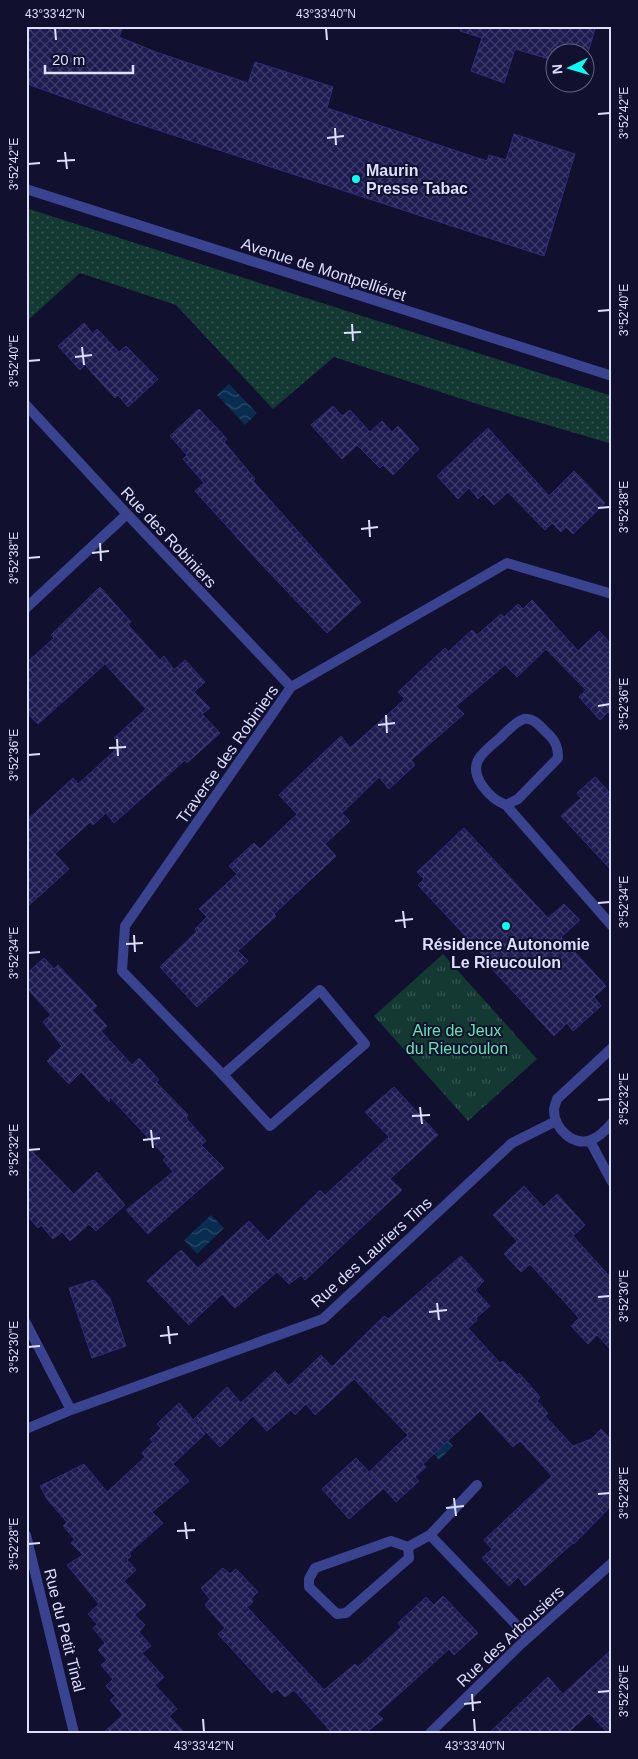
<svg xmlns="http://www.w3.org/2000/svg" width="638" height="1759" viewBox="0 0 638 1759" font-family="Helvetica,sans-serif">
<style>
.grass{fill:url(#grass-dots)}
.park{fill:url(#park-tufts)}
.water{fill:url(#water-waves)}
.building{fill:url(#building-cross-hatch);stroke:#302c7d}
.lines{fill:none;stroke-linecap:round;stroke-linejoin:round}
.minor{stroke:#39438f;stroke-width:10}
.ticks{fill:none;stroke:#dddfff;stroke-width:2}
.poi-dot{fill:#09fff3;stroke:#11102e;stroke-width:2}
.labels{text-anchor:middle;stroke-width:4;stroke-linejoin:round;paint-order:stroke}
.poi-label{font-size:16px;font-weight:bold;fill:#dddfff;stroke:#11102e;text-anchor:start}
.street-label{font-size:16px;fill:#dddfff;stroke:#11102e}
.park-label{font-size:16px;fill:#61e8b2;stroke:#11102e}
.neatline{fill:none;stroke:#dddfff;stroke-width:2}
.ticks-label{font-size:12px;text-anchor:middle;fill:#dddfff}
</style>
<defs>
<pattern id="grass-dots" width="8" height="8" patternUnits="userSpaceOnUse" patternTransform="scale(1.25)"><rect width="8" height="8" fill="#133932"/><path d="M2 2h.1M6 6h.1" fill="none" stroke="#355551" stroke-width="1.8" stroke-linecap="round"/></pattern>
<pattern id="park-tufts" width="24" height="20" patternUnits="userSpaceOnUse" patternTransform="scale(1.25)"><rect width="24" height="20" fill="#133932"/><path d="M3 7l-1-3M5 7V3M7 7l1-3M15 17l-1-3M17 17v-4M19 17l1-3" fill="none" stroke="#355551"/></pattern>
<pattern id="water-waves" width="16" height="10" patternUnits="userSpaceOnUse" patternTransform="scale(1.25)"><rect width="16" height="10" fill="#082d4f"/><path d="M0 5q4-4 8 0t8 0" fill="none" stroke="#2c4b69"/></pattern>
<pattern id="building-cross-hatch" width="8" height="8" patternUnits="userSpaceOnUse" patternTransform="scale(1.25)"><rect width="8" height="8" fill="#1e1b50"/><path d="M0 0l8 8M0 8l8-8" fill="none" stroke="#3e3c6a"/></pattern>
</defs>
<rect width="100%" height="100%" fill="#11102e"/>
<path class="grass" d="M26,208L612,396V444L477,404L334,357L273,409L176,305L80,273L26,322Z"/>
<path class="park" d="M443,954L537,1059L468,1121L374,1016Z"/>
<path class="water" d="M229,384L257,413L245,425L217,395Z
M211,1215L224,1228L197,1254L184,1240Z
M428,1419L453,1446L439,1460L414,1433Z"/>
<path class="building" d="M26,26H123L119,37L156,52L248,83L255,62L333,87L327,108L487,161L489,155L506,160L514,134L575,154L544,256L133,122L30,85L26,71Z
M461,26H596L586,59V52H556V61L515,49L504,83L471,71L482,38L460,31Z
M84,323L93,334L97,329L119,352L126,346L158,379L128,407L118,395L115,398L85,365L80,370L58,346Z
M333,406L342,416L350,410L370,432L382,421L392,432L398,426L419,449L393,475L383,465L380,468L357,445L342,459L311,425Z
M199,409L227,439L224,442L255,479L253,481L361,602L327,633L260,563L195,491L204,483L183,459L187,455L170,436Z
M488,428L549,496L574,471L605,503L573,534L566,527L561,532L552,523L545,530L508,492L494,505L483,494L478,499L469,488L458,499L437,476Z
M100,587L131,622L128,625L160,660L164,656L174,670L185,660L205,682L194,692L210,708L202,714L220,733L187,763L185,760L114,823L106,813L93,825L90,822L55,854L69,869L26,908V821L73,778L78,784L121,745L114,738L146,709L105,664L38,724L26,712V663L54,638L51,635Z
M532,600L578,651L599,631L612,645V715L608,712L600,720L579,697L586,690L546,649L517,677L505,665L456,706L464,714L411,760L415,765L389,789L379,777L342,813L350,821L325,844L336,856L274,914L276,916L238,951L248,961L197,1007L160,967L197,931L195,929L207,917L199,909L237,874L229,866L254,843L260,849L297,814L279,795L341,736L350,748L405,699L398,692L445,648L448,652L472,630L477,635L501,614L504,617L518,604L523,609Z
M595,777L612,795V871L561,816L581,798L577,793Z
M464,828L548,918L564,904L580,920L561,937L606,986L594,997L601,1006L573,1031L567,1023L554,1036L492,969L494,967L418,885L424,879L417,872Z
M44,958L54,969L58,965L97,1006L92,1010L107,1026L101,1031L132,1065L139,1058L159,1080L156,1082L188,1115L186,1118L206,1141L201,1145L224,1168L148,1234L126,1210L173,1172L163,1160L166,1157L110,1097L109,1102L81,1072L69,1084L47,1061L62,1046L43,1022L51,1015L26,987V974Z
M394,1087L438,1135L390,1179L402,1190L305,1280L301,1275L289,1284L277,1272L235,1308L222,1294L189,1325L147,1281L181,1250L198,1268L249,1221L268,1241L320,1190L325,1195L389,1137L365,1112Z
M26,1145L74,1194L97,1172L125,1205L96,1231L89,1224L70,1241L62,1232L53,1239L41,1225L38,1228L26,1215Z
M524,1186L543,1207L557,1194L585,1225L573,1236L612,1279V1351L597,1335L588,1344L571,1326L579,1318L530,1264L521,1272L504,1254L517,1241L493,1215Z
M461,1256L484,1281L475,1290L490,1306L476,1318L477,1320L468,1328L500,1363L503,1361L517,1375L519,1373L540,1397L537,1401L548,1413L545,1416L573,1446L591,1439L601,1429L612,1441V1505L574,1544L573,1543L525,1586L518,1577L509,1586L482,1558L492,1549L484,1540L552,1476L520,1441L513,1447L480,1411L423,1464L426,1467L415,1477L419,1481L396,1502L369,1472L408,1435L354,1379L315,1415L306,1404L295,1415L291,1410L267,1431L253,1416L220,1447L194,1419L227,1387L241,1403L275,1371L289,1386L321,1355L332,1367L384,1316L388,1319Z
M94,1280L110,1298L126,1346L92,1358L69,1288Z
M179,1403L205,1434L173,1464L189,1481L152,1512L163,1523L129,1553L131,1556L127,1560L136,1570L124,1581L146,1605L135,1615L145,1625L139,1632L151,1646L142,1653L164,1677L155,1685L177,1709L169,1716L185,1733H103L123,1715L110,1700L115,1696L106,1686L113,1679L101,1665L107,1660L98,1650L105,1643L93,1628L97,1624L88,1614L99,1604L67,1565L83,1555L71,1543L75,1540L63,1526L67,1522L47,1499L40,1486L84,1464L107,1492L145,1457L142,1453L153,1442L150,1439L161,1428L157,1424Z
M356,1458L384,1488L349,1519L322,1489Z
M223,1568L230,1574L236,1569L258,1592L251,1599L253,1602L247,1607L324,1690L355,1664L358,1667L401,1627L398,1623L426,1597L434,1605L443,1596L478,1633L454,1655L449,1649L377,1714L383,1719L366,1733H332L294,1690L285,1697L277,1689L272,1693L218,1634L225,1628L205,1605L210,1599L201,1588Z
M612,1649V1733H608L589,1713L568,1733H489L548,1677L563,1694Z"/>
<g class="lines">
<path class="minor" d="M26,189L612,376
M26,405L127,514L291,687
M26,608L127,514
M506,805L518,799L558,758C558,746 555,740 546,732C540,726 533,717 524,719C515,722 506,732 500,738C493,744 485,750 480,757C467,775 490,799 506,805L612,926
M320,990L365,1044L270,1126L223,1075Z
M612,1048L557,1099C556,1103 554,1107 554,1110C554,1128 573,1147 591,1140C599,1137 606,1130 612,1123
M223,1075L122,971L125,926L291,687L507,563L612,594
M590,1141L612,1182
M26,1323L71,1410L26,1429
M71,1410L323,1319L512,1143L556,1121
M26,1535L74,1733
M430,1535L528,1637
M408,1547L409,1558L346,1613L337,1614L309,1587V1579L315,1568L391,1541L408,1547L430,1535L477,1485
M430,1733L521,1644L612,1563"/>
</g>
<path class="ticks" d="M55,28L56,40M326,28L327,40M598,114L610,113M335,128L336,145M327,138L344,136M65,152L67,169M57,161L75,160M28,164L40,163M598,311L610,310M352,324L353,341M344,333L361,332M82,347L84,365M75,357L92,355M28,361L40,360M598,508L610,507M369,520L370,537M361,529L378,527M100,543L101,561M92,553L109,551M28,558L40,557M598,706L610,704M386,715L387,733M378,725L395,723M117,739L118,756M109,748L126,747M28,755L40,754M598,903L610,902M403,911L405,928M395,921L413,919M134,935L135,952M126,944L143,943M28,953L40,952M598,1100L610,1099M420,1107L422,1124M412,1116L430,1115M151,1130L153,1148M143,1140L160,1138M28,1150L40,1149M598,1297L610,1296M437,1303L439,1320M429,1312L447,1310M168,1326L170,1344M160,1336L178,1334M28,1347L40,1346M598,1494L610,1493M454,1498L456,1516M446,1508L464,1506M185,1522L187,1539M177,1531L195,1530M28,1544L40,1543M598,1692L610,1691M472,1694L473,1711M464,1704L481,1702M203,1719L204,1732M474,1719L475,1732"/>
<g class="poi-dot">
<circle cx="356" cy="179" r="5"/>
<circle cx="506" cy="926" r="5"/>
</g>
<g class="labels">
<g class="poi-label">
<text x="366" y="176">Maurin<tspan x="366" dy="18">Presse Tabac</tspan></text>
<text x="506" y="950" text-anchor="middle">Résidence Autonomie<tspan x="506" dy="18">Le Rieucoulon</tspan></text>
</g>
<g class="street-label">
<text transform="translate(324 269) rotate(18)" y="6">Avenue de Montpelliéret</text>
<text transform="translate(169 537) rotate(47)" y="6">Rue des Robiniers</text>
<text transform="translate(227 754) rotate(-55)" y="6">Traverse des Robiniers</text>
<text transform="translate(371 1252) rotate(-42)" y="6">Rue des Lauriers Tins</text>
<text transform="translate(65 1630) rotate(76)" y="6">Rue du Petit Tinal</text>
<text transform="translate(510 1636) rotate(-43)" y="6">Rue des Arbousiers</text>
</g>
<g class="park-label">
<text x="457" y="1036">Aire de Jeux<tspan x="457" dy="18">du Rieucoulon</tspan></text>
</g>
</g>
<rect width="638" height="1759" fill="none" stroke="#11102e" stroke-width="55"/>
<g transform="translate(570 68) rotate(265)"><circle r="24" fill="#11102e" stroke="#636382"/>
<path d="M0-4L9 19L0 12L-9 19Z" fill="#09fff3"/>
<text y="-8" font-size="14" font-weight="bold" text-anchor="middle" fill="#dddfff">N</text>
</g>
<path d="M45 65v8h88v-8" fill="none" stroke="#dddfff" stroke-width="2.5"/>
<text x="52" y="65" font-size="15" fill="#dddfff" stroke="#11102e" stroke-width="4" paint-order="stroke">20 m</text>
<rect x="28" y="28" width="582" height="1704" class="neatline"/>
<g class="ticks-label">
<text x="55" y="18">43°33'42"N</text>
<text x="326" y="18">43°33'40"N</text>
<text transform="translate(624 113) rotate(-90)" y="4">3°52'42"E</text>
<text transform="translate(14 164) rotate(-90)" y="4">3°52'42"E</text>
<text transform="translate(624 310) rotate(-90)" y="4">3°52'40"E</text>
<text transform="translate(14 361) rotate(-90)" y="4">3°52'40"E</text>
<text transform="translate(624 507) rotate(-90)" y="4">3°52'38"E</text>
<text transform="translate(14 558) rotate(-90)" y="4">3°52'38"E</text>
<text transform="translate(624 704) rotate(-90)" y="4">3°52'36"E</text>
<text transform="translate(14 755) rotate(-90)" y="4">3°52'36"E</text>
<text transform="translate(624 902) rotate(-90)" y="4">3°52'34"E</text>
<text transform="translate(14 953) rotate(-90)" y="4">3°52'34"E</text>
<text transform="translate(624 1099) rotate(-90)" y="4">3°52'32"E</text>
<text transform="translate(14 1150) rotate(-90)" y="4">3°52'32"E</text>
<text transform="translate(624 1296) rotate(-90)" y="4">3°52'30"E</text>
<text transform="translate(14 1347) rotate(-90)" y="4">3°52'30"E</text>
<text transform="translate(624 1493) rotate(-90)" y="4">3°52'28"E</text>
<text transform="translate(14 1544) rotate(-90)" y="4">3°52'28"E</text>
<text transform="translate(624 1691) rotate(-90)" y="4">3°52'26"E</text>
<text x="204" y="1750">43°33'42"N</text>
<text x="475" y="1750">43°33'40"N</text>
</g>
</svg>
